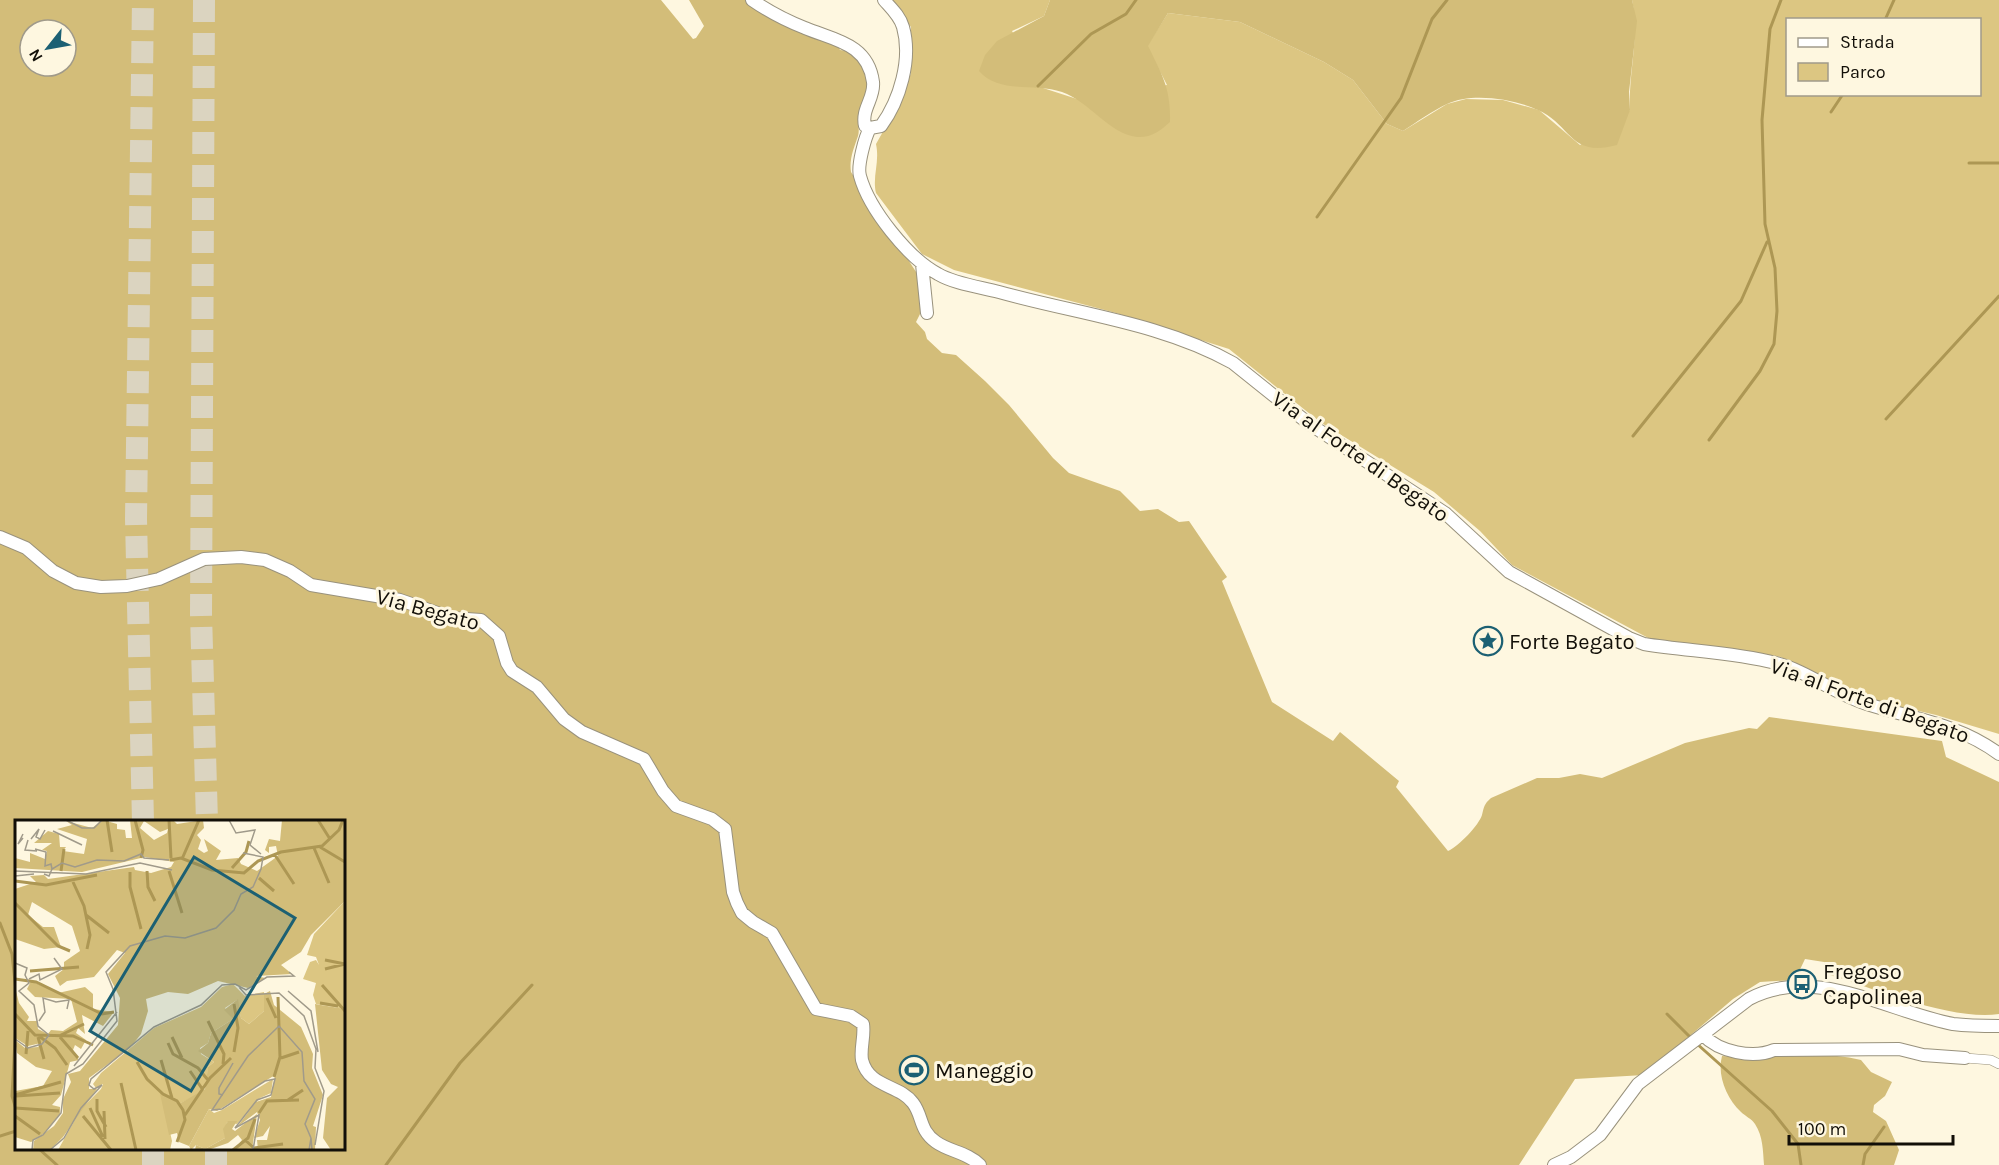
<svg xmlns="http://www.w3.org/2000/svg" width="1999" height="1165" viewBox="0 0 1999 1165" font-family="Karla,sans-serif">
<style>
.green{fill:#dcc682;fill-rule:evenodd}
.forest{fill:#d3bd79;fill-rule:evenodd}
.lines{fill:none;stroke-linecap:round;stroke-linejoin:round}
.stream{stroke:#ad9754;stroke-width:3}
.motorway-tunnel{stroke:#dbd4c0;stroke-width:22;stroke-dasharray:22 11;stroke-linecap:butt}
.pedestrian-casing{stroke:#99927d;stroke-width:10}
.minor-casing{stroke:#99927d;stroke-width:14}
.pedestrian{stroke:#fff;stroke-width:9}
.minor{stroke:#fff;stroke-width:12}
.labels{text-anchor:middle;stroke-width:6;stroke-linejoin:round;paint-order:stroke}
.street-label{font-size:22px;fill:#120f08;stroke:#fef7e0}
.poi-label{font-size:22px;fill:#120f08;stroke:#fef7e0;text-anchor:start}
.inset-river{fill:none;stroke:#ad9754;stroke-width:3}
.inset-road{fill:none;stroke:#a09a8a;stroke-width:1.5}
.view{fill:#1c6073;fill-opacity:0.15;stroke:#1c6073;stroke-width:3}
.inset-edge{fill:none;stroke:#120f08;stroke-width:3}
</style>
<rect width="100%" height="100%" fill="#fef7e0"/>
<path class="green" d="M890,0H1050L1044,16L1012,31L1043,88L1077,99L1167,85L1147,46L1168,13L1240,22L1324,62L1353,80L1387,124L1403,131L1447,104L1466,99L1503,100L1539,110L1580,145L1630,110C1628,73 1640,37 1632,0H1999V734L1936,715L1872,700L1824,681L1781,657L1652,640L1512,565L1480,531L1434,492L1320,422L1229,349L1116,313L954,270L922,254L876,193C872,176 880,163 876,144L902,98L911,73V27ZM1788,20H1980V94H1788Z"/>
<path class="forest" d="M0,0H661L693,39L696,38L704,26L689,0H747L837,44L840,50L854,52C874,87 868,82 859,117C857,124 860,129 858,136C854,148 849,159 851,172L920,278L921,312L916,322L925,332L927,339L942,353L956,355L985,381L1009,405L1053,458L1069,473L1120,491L1140,511L1158,509L1179,522L1189,521L1227,577L1222,581L1272,702L1333,741L1340,732L1399,781L1396,787L1448,851C1459,846 1479,825 1482,815C1484,807 1484,804 1491,798L1537,778H1559L1580,774L1602,778L1685,743L1749,728L1757,729L1769,717L1942,741L1946,757L1999,782V1014C1953,1021 1875,989 1830,975L1824,962L1805,959L1795,980L1760,982L1733,999L1644,1075L1575,1079L1519,1165H0ZM30,30H66V66H30ZM16,822H344V1148H16Z
M1050,0H1632L1637,21L1629,92L1630,110L1617,145C1569,158 1572,125 1538,110C1514,99 1472,92 1447,104C1432,111 1417,122 1403,131L1387,124L1353,80L1324,62L1240,22L1168,13L1148,46C1162,74 1171,89 1170,122C1160,131 1151,138 1137,137C1109,134 1089,101 1062,92C1035,83 999,94 979,71L985,55L997,41L1044,16Z
M1722,1056C1768,1060 1817,1049 1861,1060L1871,1072L1892,1082L1885,1096L1874,1105L1873,1112L1886,1121L1899,1150L1894,1165H1764C1763,1151 1763,1136 1755,1124C1752,1119 1745,1116 1741,1112C1726,1098 1717,1075 1722,1056Z"/>
<g class="lines">
<path class="stream" d="M1885,20L1894,0
M1038,86L1091,34L1126,14L1136,0
M1831,112L1843,94
M1969,163H1999
M1317,217L1401,98L1432,19L1447,0
M1886,419L1999,296
M1633,436L1741,301L1767,242
M1709,440L1760,371L1774,344L1777,311L1775,268L1765,224L1762,120L1770,29L1781,0
M0,923L12,954L16,991
M1667,1014L1691,1038
M16,1022L12,1096L16,1109
M1696,1043L1772,1111L1798,1144L1801,1165
M0,1136L16,1131
M38,1148L57,1165
M386,1165L460,1063L532,985
M1863,1165L1865,1154L1884,1127"/>
<path class="motorway-tunnel" d="M204,0L201,614L207,822
M143,822L136,519L143,0
M153,1148V1165
M216,1148V1165"/>
<g class="pedestrian-casing">
<path id="pedestrian" d="M1965,1058L1991,1060L1999,1064"/>
</g>
<g class="minor-casing">
<path id="minor" d="M752,0C768,11 787,21 805,28C833,40 868,43 873,82C875,98 861,109 865,126L870,128
M870,128C865,137 857,166 860,176C869,209 908,258 938,274C955,284 980,287 999,292C1077,314 1162,323 1233,363L1308,423L1445,513L1509,572L1629,638L1644,644C1687,651 1733,652 1776,663C1807,671 1835,694 1867,704C1914,719 1959,724 1999,754
M870,128L881,126C900,100 912,59 903,27C900,16 891,8 884,0
M922,264L927,313
M0,537L26,548L53,571L76,583L101,587L127,586L159,579L204,559L241,557L265,560L290,571L311,585L400,600L452,618L481,620L499,636L507,663L512,671L537,687L564,719L582,732L644,759L663,791L676,806L712,819L725,829L733,892L737,903L742,913L753,922L772,933L816,1009L851,1016L863,1024C865,1036 860,1048 862,1060C869,1088 899,1084 913,1103C923,1116 919,1130 936,1142C950,1152 967,1152 980,1165
M1703,1035C1719,1052 1753,1059 1774,1050L1899,1049L1923,1055L1965,1058
M1554,1165L1571,1157L1600,1135L1638,1084L1749,999C1814,964 1889,1012 1953,1024C1969,1026 1983,1026 1999,1026"/>
</g>
<use href="#pedestrian" class="pedestrian"/>
<use href="#minor" class="minor"/>
</g>
<defs>
<g id="sight-ring" transform="scale(1.5)"><circle r="9.5" fill="#fef7e0" stroke="#1c6073" stroke-width="1.5"/><path d="M0-6L1.8-2.2L6-1.7L2.9 1.2L3.7 5.4L0 3.3L-3.7 5.4L-2.9 1.2L-6-1.7L-1.8-2.2Z" fill="#1c6073"/></g>
<g id="bus-ring" transform="scale(1.5)"><circle r="9.5" fill="#fef7e0" stroke="#1c6073" stroke-width="1.5"/><path d="M-5-6H5V4H4V6H2V4H-2V6H-4V4H-5ZM-3.5-4V0h7V-4ZM-3.5 1.2v1.5H-2V1.2ZM2 1.2v1.5H3.5V1.2Z" fill="#1c6073"/></g>
<g id="stadium-ring" transform="scale(1.5)"><circle r="9.5" fill="#fef7e0" stroke="#1c6073" stroke-width="1.5"/><path d="M0-5a6.5 5 0 1 0 0 10a6.5 5 0 1 0 0-10ZM-3.5-1.8h7v3.6h-7Z" fill="#1c6073"/></g>
</defs>
<g fill-rule="evenodd">
<use href="#sight-ring" x="1488" y="641"/>
<use href="#bus-ring" x="1802" y="984"/>
<use href="#stadium-ring" x="914" y="1070"/>
</g>
<g class="labels">
<g class="street-label">
<text transform="translate(1361 456) rotate(35)" y="8">Via al Forte di Begato</text>
<text transform="translate(428 609) rotate(15)" y="8">Via Begato</text>
<text transform="translate(1870 700) rotate(20)" y="8">Via al Forte di Begato</text>
</g>
<g class="poi-label">
<text x="1509" y="649">Forte Begato</text>
<text x="1823" y="979">Fregoso<tspan x="1823" dy="25">Capolinea</tspan></text>
<text x="935" y="1078">Maneggio</text>
</g>
</g>
<g transform="translate(15 820)">
<rect width="330" height="330" fill="#fef7e0"/>
<path d="M330,81V189L301,184L298,175L301,163L288,159L295,142L301,140L304,145L301,137L292,135L299,114ZM218,164L230,176L249,172V191L234,204L226,198L222,180L210,188L218,199L196,213L193,223L185,228L186,234L199,242L193,247L192,265L184,274L164,284L146,271L157,321L155,330H43L66,289L86,269L88,264L81,268L78,264L86,253L139,208L186,187L207,167ZM258,259L256,273L245,278L222,304L212,302L210,318L190,329L181,325L176,330L174,326L194,289L199,293L207,290Z" fill="#dcc682"/>
<path d="M88,0L102,4V9L110,10L111,18H117L115,0H158L162,4L188,0L189,8L182,15L186,20L183,29L189,33L193,31L189,19L206,31L201,40L223,38L226,44L242,51L263,36L261,26L254,27V33L250,30L254,19L265,21L267,0H330V81L296,115L286,132L266,145L277,154L241,156L250,158L233,168L203,161L173,174L153,172L131,179L133,191L126,214L115,228L74,258V269H82L48,317L35,330H18L19,321L39,306L48,293V279L56,262L53,254L65,251L103,205L105,178L93,154L110,133L102,130L79,157L52,161L45,166L40,156L49,149V142L65,131L57,106L17,82L13,95L28,107H39L46,127L29,129L0,119V69L21,62L15,56L29,55L33,59L119,47L120,50L136,53L156,47L159,42L130,37L67,52L0,48V38L15,42V33L30,39L32,31L27,30L37,23H19L33,11L44,14L45,27H51L48,31L69,34L72,19L42,9L57,5L51,1L77,8ZM129,1L145,12L153,9L152,13L139,20L125,8ZM16,161L43,173L70,167L78,174V189L99,192L88,206L67,195L70,214L63,208L61,213L71,220L66,229L60,225L58,230L64,240L55,242L46,275L37,285L45,287V294L28,315L16,322L0,317V271L28,266L37,251L21,247L2,233L0,220L10,228L23,227L36,210L48,211L62,202L56,179L20,177L12,169ZM1,171L4,183L14,197L12,201H22L23,209L33,214L26,223L13,226L0,218ZM255,171L259,185L286,207L298,234L297,248L308,275L298,306L301,307L300,330H243L242,320H252L255,306L248,316L239,318L245,300L242,292L222,307L241,282L256,277L260,255L202,291L194,289L174,326L164,322L162,313L154,315L144,269L164,284L190,269L193,247L199,242L183,231L193,223L196,213L218,199L209,190L223,179L226,198L234,204L249,191V174ZM300,184L330,189V330H316L308,318L312,278L323,267L316,264L307,250ZM242,294L237,330H219L227,320L223,315L213,323L193,330H180L181,325L190,329L210,318L208,309L213,301H222L217,309L220,311Z" fill="#d3bd79" fill-rule="evenodd"/>
<path class="inset-river" d="M92,0L97,32M120,0L128,30L126,38M154,0L156,38M303,0L315,19M305,27L330,42M299,28L314,63M260,35L279,64M167,39L184,0M155,40L166,38L197,50L229,53L243,41L266,32L307,26L324,10L328,0M217,48L231,32L234,21M46,51L49,29M132,51L133,67L140,81M154,51L167,93M115,52V67L126,109M244,58L259,71M0,61L31,65L82,55M58,62L69,86L75,115L72,129M0,83L43,126L55,131M71,95L94,113M310,140L330,144M310,149L330,144M15,151L64,147M0,159L21,162L87,194L99,192M307,165L330,191M252,178L261,198M305,183L323,186M0,194L20,215L58,216L78,225M193,201L209,234L208,244M46,215L69,204M24,216L40,228L52,245M23,217L29,239M45,217L63,238M157,217L167,238M153,223L158,234L183,248L193,260M219,232L223,208L219,184M11,234L13,211M266,238L284,232M146,240L157,278M122,242L132,259L148,274L162,281L168,290L170,300L162,322M175,251L188,270M259,257L265,237L263,177M106,263L121,330M0,275L46,262M1,276L45,273M82,279V291L91,307M273,280L288,270M0,288L44,291M75,288L88,317M89,291L90,319M244,293L252,281L284,280M170,295L195,258L216,238M0,296L25,314M68,296L96,330M230,320L239,328L268,324M218,330L233,318L240,299"/>
<path class="inset-road" d="M51,0L67,8H79L87,0M214,0L221,13L240,10L235,25L246,34M38,11L67,25M8,18L3,24L8,14M16,19L24,9L21,17L25,19L30,10M13,20L10,30L22,31M20,29L31,32L30,46L36,44L37,49M0,51L71,54L125,43L157,50M29,54L34,56L37,49L47,43L60,47L82,40L109,41L126,34L129,38L154,40M0,56L19,54M0,143L12,148L10,155L14,163L4,171L19,185L23,206L34,215L27,224L13,228L0,219M14,159L24,154L25,160L47,149L39,138M224,167L231,175L264,173L289,196L301,229L300,248L309,271L300,325M273,171L296,191L303,232M24,201L30,192L28,178L41,182L54,180L52,189M59,246L102,192M87,265L79,269L74,265L76,259L139,207L186,185L207,165L220,164L231,170L252,157L279,156L274,152M208,275L204,274V268L218,243M17,330L18,320L28,315L46,293L51,254L68,244L102,201L98,169L91,152L115,126L150,116L170,118L201,108L219,90L226,74L238,67L246,49L248,37L228,33M35,330L49,318L66,288L87,265M238,330L244,295L220,308L242,280L256,275L260,259L250,261L207,289L197,290L233,236L264,206L287,232L289,261L300,279L290,304L296,318M294,330L296,318L297,330"/>
<path class="view" d="M179,37L280,98L176,271L75,211Z"/>
<rect width="330" height="330" class="inset-edge"/>
</g>
<rect x="1786" y="18" width="195" height="78" fill="#fef7e0" stroke="#a09a8a" stroke-width="1.5"/>
<rect x="1798" y="38" width="30" height="9" fill="#ffffff" stroke="#a09a8a" stroke-width="1.5"/>
<text x="1840" y="48" font-size="18" fill="#120f08">Strada</text>
<rect x="1798" y="63" width="30" height="18" fill="#dcc682" stroke="#a09a8a" stroke-width="1.5"/>
<text x="1840" y="78" font-size="18" fill="#120f08">Parco</text>
<g transform="translate(48 48) rotate(239)"><circle r="28" fill="#fef7e0" stroke="#a09a8a" stroke-width="1.5"/>
<path d="M0-4.5L10 22L0 15L-10 22Z" fill="#1c6073"/>
<text y="-9" font-size="16" font-weight="bold" text-anchor="middle" fill="#120f08">N</text>
</g>
<path d="M1789 1135v9h164v-9" fill="none" stroke="#120f08" stroke-width="3"/>
<text x="1798" y="1135" font-size="18" fill="#120f08" stroke="#fef7e0" stroke-width="4.5" paint-order="stroke">100 m</text>
</svg>
